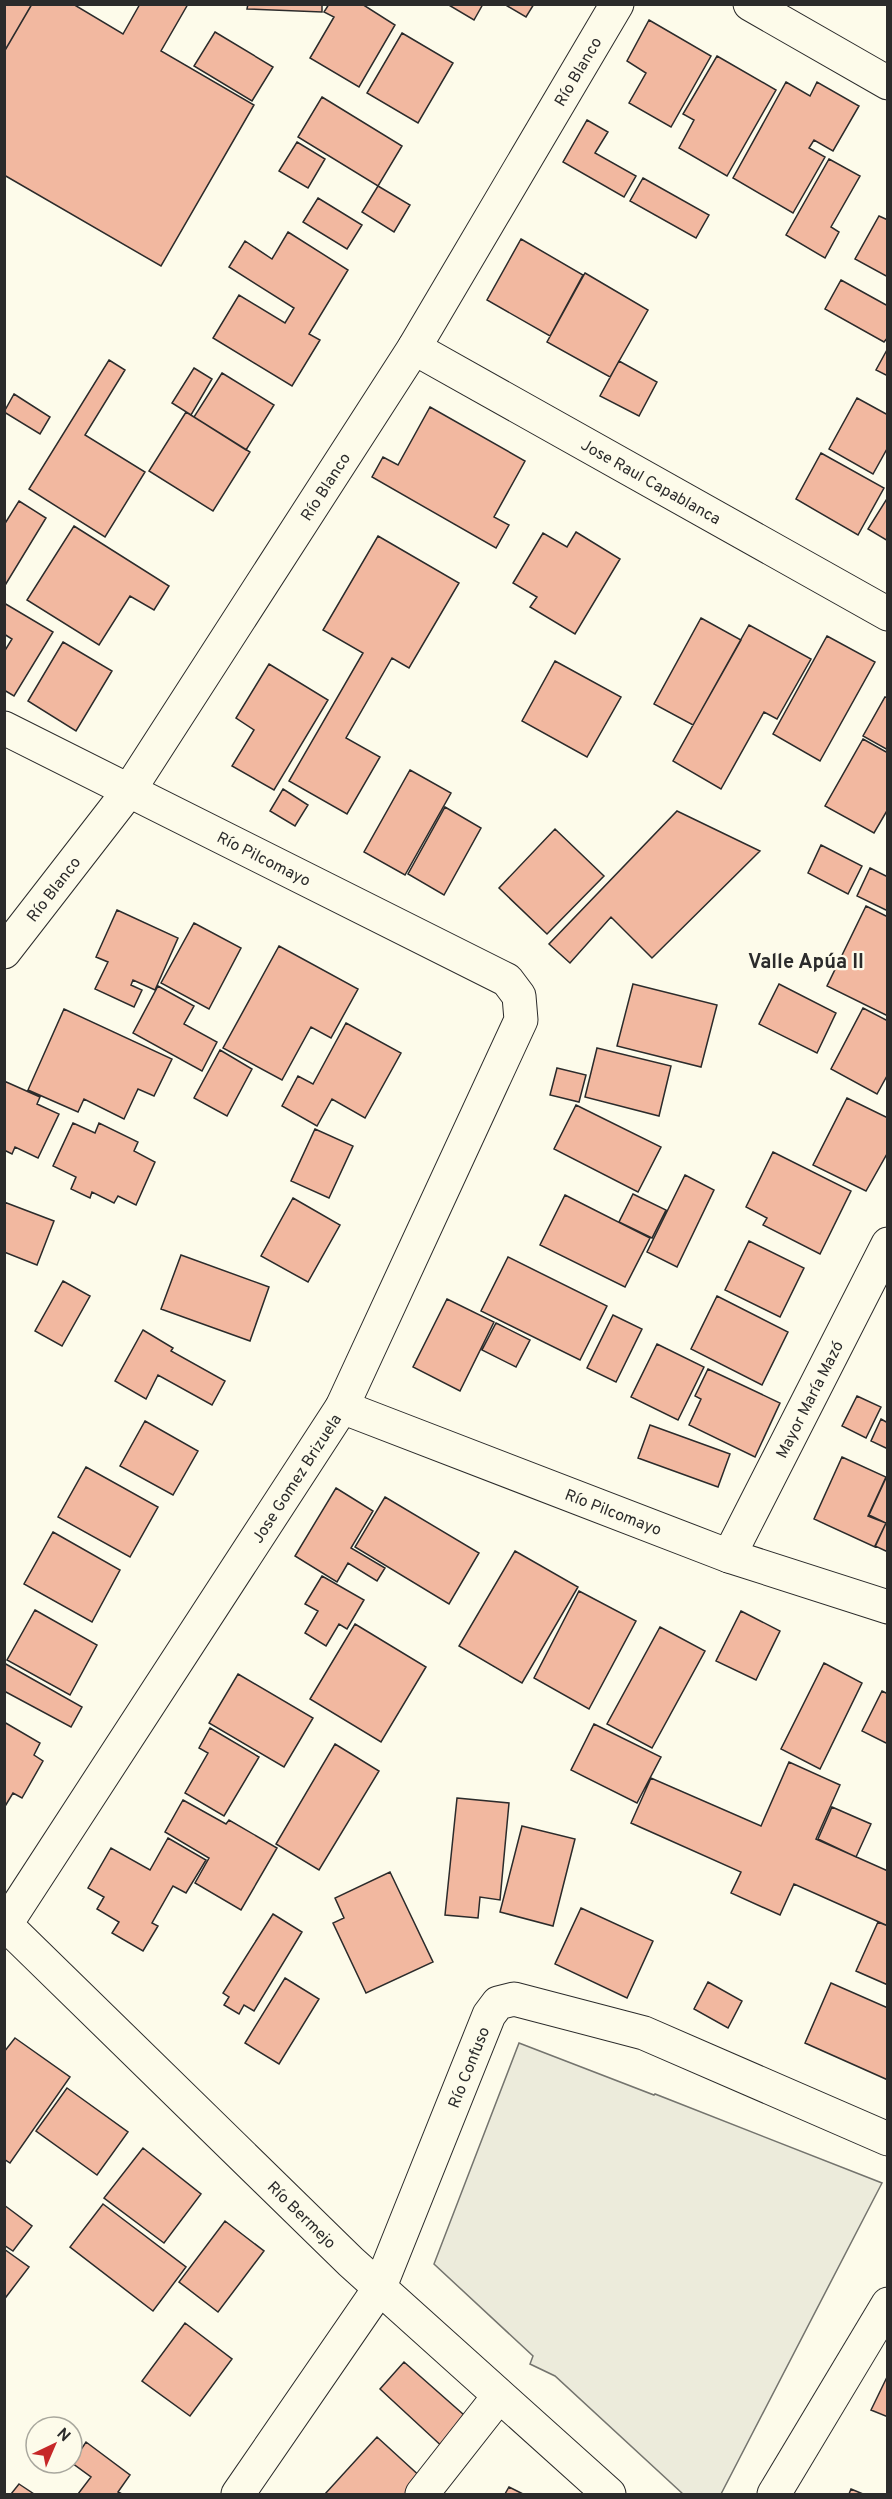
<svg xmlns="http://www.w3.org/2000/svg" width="892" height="2499" viewBox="0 0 892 2499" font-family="Overpass,sans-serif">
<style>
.green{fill:#ecebdb;stroke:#74746e;stroke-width:1.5}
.building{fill:#f2b8a0;stroke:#2b2b2b;stroke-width:1.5}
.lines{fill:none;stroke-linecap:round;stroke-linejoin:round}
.minor-casing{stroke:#2b2b2b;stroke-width:35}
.major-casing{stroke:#2b2b2b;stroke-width:35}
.minor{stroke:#fdfbea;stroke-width:33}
.major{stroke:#fdfbea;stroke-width:33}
.labels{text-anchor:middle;stroke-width:4.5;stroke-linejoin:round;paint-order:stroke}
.street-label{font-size:16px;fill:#2b2b2b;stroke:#fdfbea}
.quarter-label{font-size:20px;font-weight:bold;fill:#2b2b2b;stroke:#fdfbea}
</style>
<rect width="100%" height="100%" fill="#fdfbea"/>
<path class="green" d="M519,2043L654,2095L655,2094L882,2183L721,2494H683L555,2376L530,2364L533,2356L434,2264Z"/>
<path class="building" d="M4,4H32L4,52Z
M32,4H73L123,34L140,4H188L161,51L254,105L161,266L4,175V52Z
M248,4H322V12L247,9Z
M329,4H362L395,25L359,87L310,58L334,17L324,12Z
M447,4H483L474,20Z
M504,4H534L526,17Z
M649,20L711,56L671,127L629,103L646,73L627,61Z
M215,32L273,67L252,101L194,66Z
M402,33L453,63L418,123L367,93Z
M717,56L776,90L727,176L679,148L694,120L683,114Z
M786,82L810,96L817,82L859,106L833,151L814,140L809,148L825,157L793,213L733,178Z
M322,97L402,146L378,186L298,137Z
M587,120L608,132L595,153L636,176L624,197L563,162Z
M297,142L325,159L308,188L279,171Z
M829,159L860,176L831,227L839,232L825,258L786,235Z
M643,178L709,215L696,238L630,201Z
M378,186L410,205L394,232L362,212Z
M318,198L362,225L347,249L303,222Z
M879,216L888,220V277L855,259Z
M288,232L348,270L309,334L320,340L292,386L213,338L239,295L285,323L294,308L229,267L245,241L272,259Z
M521,239L583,275L550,336L487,300Z
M585,273L648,310L610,377L547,342Z
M841,280L888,306V337L884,342L825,309Z
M888,348V376L876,370Z
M109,360L125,370L85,435L145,472L105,537L29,489Z
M619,361L657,382L639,416L600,396Z
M194,368L212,379L191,415L172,403Z
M222,373L274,405L246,450L194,417Z
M14,394L50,417L40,434L4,412Z
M857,398L888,415V447L873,474L829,449Z
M430,407L525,461L494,517L509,525L496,548L372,477L383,457L398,465Z
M186,412L250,452L213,511L149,471Z
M821,453L884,488L858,535L796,499Z
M888,497V541L868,529Z
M19,501L46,518L4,587V525Z
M74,526L169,586L154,610L130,596L99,645L27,600Z
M576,532L620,559L575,634L530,607L537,597L513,583L543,533L567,547Z
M378,536L459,583L409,668L392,658L346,738L380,757L347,814L289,781L363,653L323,630Z
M4,603L53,632L14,696L4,690V652L12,639L4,634Z
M701,618L741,640L693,725L654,704Z
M749,625L811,659L777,719L764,712L721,789L673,761Z
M827,636L875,662L820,761L773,734Z
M63,642L112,671L76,731L28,701Z
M555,661L621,697L587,757L522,721Z
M269,664L328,700L274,790L232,766L254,730L236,718Z
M885,697L888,698V750L863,736Z
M863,739L888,753V809L874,833L825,806Z
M410,770L451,793L405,875L364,852Z
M283,789L308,805L295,826L270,811Z
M445,807L481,828L444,895L408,874Z
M677,811L760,851L652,958L611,917L570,963L549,944Z
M555,829L604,876L547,934L499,888Z
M821,845L862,866L848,894L808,873Z
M870,868L888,877V911L857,896Z
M866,906L888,917V1016L827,986Z
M117,910L178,938L155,990L133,980L131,985L142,990L134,1007L95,989L108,962L96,957Z
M194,923L241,948L209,1009L161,983Z
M279,946L358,989L331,1038L311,1027L282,1080L223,1048Z
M633,984L717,1005L701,1067L617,1046Z
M779,984L836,1013L817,1053L759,1024Z
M158,986L194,1006L184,1024L217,1042L202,1071L133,1033Z
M863,1008L888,1021V1074L877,1094L831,1069Z
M64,1009L172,1059L154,1096L138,1089L124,1119L84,1099L78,1112L28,1090Z
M346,1023L401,1053L365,1118L332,1099L317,1126L282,1106L298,1076L313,1084Z
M597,1048L671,1066L659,1116L585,1097Z
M220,1050L252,1069L227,1116L194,1098Z
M557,1068L586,1075L579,1102L550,1095Z
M4,1081L40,1097L37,1104L59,1114L38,1158L15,1147L12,1154L4,1150Z
M847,1098L888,1118V1152L866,1191L813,1165Z
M576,1105L661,1147L638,1192L554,1149Z
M73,1123L95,1133L99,1123L138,1142L134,1151L155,1162L136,1205L118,1196L114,1203L92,1192L90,1198L71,1189L76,1177L53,1166Z
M315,1129L353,1146L329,1198L291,1181Z
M773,1152L851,1191L820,1254L763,1225L767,1218L746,1207Z
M685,1175L714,1190L677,1267L647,1252Z
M633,1194L666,1210L652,1238L619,1222Z
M565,1195L650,1238L625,1287L540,1245Z
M293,1198L340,1225L308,1282L261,1256Z
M4,1202L54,1221L37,1265L4,1252Z
M749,1241L804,1268L780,1317L725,1290Z
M181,1255L269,1287L250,1341L161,1309Z
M508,1257L607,1306L580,1360L481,1311Z
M63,1281L90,1296L62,1346L35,1331Z
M717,1296L788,1332L762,1385L691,1349Z
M447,1299L494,1322L460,1391L413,1367Z
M613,1315L642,1329L616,1382L587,1368Z
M496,1323L530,1340L516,1367L482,1350Z
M143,1330L173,1348L171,1351L225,1381L212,1405L158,1375L146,1399L115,1381Z
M657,1344L704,1367L678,1420L631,1397Z
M708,1369L780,1403L755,1457L689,1425L701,1399L695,1396Z
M857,1396L881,1407L866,1438L842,1426Z
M881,1419L888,1423V1449L871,1441Z
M145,1421L198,1451L173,1495L120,1466Z
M650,1425L730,1454L718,1487L638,1458Z
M842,1457L886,1477L868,1516L886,1523L875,1547L814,1519Z
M86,1467L158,1507L130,1557L58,1517Z
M886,1478L888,1479V1552L875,1546L886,1523L869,1515Z
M336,1488L373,1511L351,1548L385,1568L377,1581L348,1563L337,1582L295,1556Z
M385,1497L479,1553L449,1604L355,1547Z
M53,1532L120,1570L92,1622L24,1584Z
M515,1551L578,1587L522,1683L459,1646Z
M322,1576L364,1600L347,1629L339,1624L326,1646L305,1633L318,1611L305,1604Z
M579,1591L636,1621L589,1709L534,1678Z
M35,1610L97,1645L70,1695L7,1660Z
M741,1611L780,1631L756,1680L716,1661Z
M355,1624L426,1667L381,1742L310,1699Z
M660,1627L705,1651L652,1748L607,1724Z
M4,1663L82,1707L71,1727L4,1691Z
M824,1663L862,1683L820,1769L781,1749Z
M238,1674L313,1718L284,1767L209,1723Z
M882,1691L888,1694V1744L862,1731Z
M4,1722L40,1743L34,1755L43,1761L22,1798L13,1793L4,1808Z
M594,1724L661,1757L637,1803L571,1770Z
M210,1728L259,1757L224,1816L185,1793L208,1753L199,1748Z
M335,1744L379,1771L319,1870L276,1844Z
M789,1762L840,1785L816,1839L888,1871V1926L794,1884L780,1915L731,1893L741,1872L631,1823L651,1778L761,1826Z
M457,1798L509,1803L500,1900L480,1897L478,1918L445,1915Z
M183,1800L226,1824L229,1820L277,1848L241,1910L195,1883L209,1858L165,1832Z
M832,1807L871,1824L856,1857L818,1839Z
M522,1826L575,1839L553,1926L500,1912Z
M168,1838L206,1860L186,1893L173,1886L152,1923L158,1926L143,1951L112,1933L119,1922L97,1909L104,1897L88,1888L111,1848L150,1870Z
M390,1872L433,1962L366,1993L333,1923L344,1918L335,1898Z
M581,1908L653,1941L627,1998L555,1964Z
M273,1914L302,1932L254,2011L244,2005L239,2014L224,2005L229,1997L223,1993Z
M878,1922L888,1926V1985L856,1971Z
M285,1978L319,1999L279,2064L245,2043Z
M708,1982L742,2001L728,2028L694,2009Z
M831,1983L888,2008V2080L805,2043Z
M15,2038L70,2077L10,2163L4,2159V2052Z
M67,2088L128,2132L97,2175L36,2131Z
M143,2148L201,2194L164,2243L104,2198Z
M103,2204L186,2267L153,2311L70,2247Z
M4,2205L32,2226L13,2251L4,2245Z
M225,2221L264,2251L218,2312L179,2282Z
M4,2249L29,2267L6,2297L4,2295Z
M185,2323L232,2359L190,2416L142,2381Z
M404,2362L472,2422L447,2451L380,2389Z
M888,2375V2417L871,2410Z
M377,2437L423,2479L409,2494H325Z
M86,2442L130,2475L118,2492L122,2494H78L91,2477L72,2463Z
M19,2484L34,2494H11Z
M509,2487L523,2494H505Z
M851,2489L863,2494H849Z"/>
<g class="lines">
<g class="minor-casing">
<g id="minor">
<path d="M750,4L888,83"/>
<path id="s1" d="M414,348L888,614"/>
<path id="s2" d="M4,728L507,980L519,996L521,1020L342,1407L4,1927"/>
<path id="s3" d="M4,952L128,792L414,348L617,4"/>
<path id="s4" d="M342,1407L729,1556L888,1607"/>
<path id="s5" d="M729,1556L888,1244"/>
<path id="s6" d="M4,1923L351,2262L609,2494"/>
<path id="s7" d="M238,2494L379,2289L489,2015L498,2003L514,1999L644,2033L888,2139"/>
<path d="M422,2494L499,2396"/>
</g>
</g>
<g class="major-casing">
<path id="major" d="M774,2494L888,2304"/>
</g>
<use href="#minor" class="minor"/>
<use href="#major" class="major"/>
</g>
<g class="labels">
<g class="street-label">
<text dy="6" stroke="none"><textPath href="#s3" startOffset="1052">Río Blanco</textPath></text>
<text dy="6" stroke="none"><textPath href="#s1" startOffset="272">Jose Raul Capablanca</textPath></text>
<text dy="6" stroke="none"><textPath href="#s3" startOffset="566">Río Blanco</textPath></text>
<text dy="6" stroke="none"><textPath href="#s2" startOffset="291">Río Pilcomayo</textPath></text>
<text dy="6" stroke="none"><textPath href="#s3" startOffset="80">Río Blanco</textPath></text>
<text dy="6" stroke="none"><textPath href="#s5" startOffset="176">Mayor María Mazó</textPath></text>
<text transform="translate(296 1478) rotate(-57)" y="6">Jose Gomez Brizuela</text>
<text dy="6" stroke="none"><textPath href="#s4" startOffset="291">Río Pilcomayo</textPath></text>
<text dy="6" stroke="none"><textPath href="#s7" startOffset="488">Río Confuso</textPath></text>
<text dy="6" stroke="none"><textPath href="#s6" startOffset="417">Río Bermejo</textPath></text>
</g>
<g class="quarter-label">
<text x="806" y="968">Valle Apu´a II</text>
</g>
</g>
<rect width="892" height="2499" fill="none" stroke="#2b2b2b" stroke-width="12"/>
<g transform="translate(54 2445) rotate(44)"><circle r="28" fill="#fdfbea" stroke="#a9a89e" stroke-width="1.5"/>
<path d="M0-4.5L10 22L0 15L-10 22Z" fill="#c62828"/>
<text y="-9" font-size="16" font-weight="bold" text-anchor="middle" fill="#2b2b2b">N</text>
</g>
</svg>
